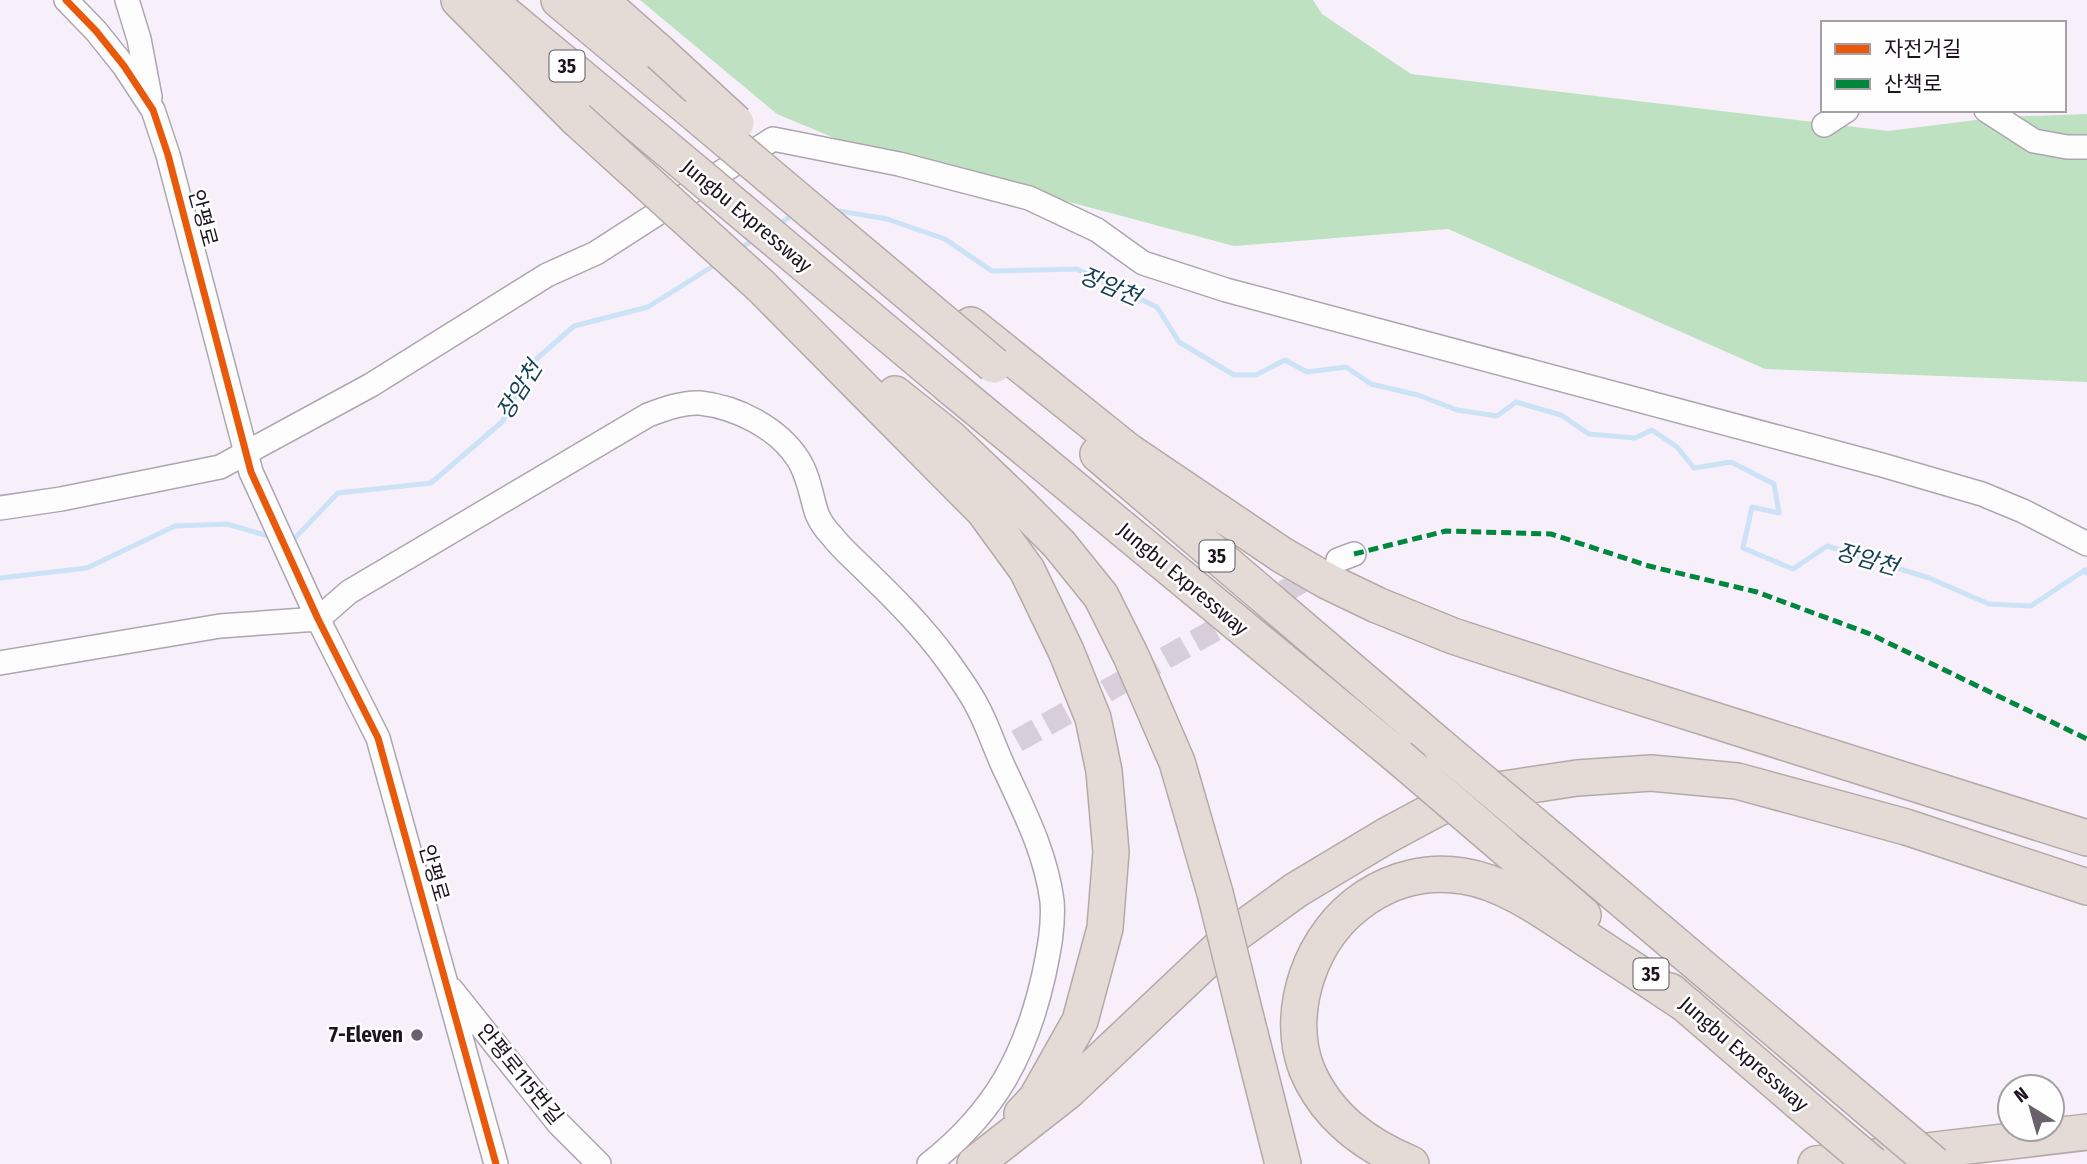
<svg xmlns="http://www.w3.org/2000/svg" width="2087" height="1164" viewBox="0 0 2087 1164" font-family="'Fira Sans Condensed','Noto Sans KR',sans-serif">
<style>
.green{fill:#bee1c1}
.lines{fill:none;stroke-linecap:round;stroke-linejoin:round}
.stream{stroke:#cce2f6;stroke-width:5}
.minor-tunnel{stroke:#d6ced9;stroke-width:23;stroke-dasharray:23 11;stroke-linecap:butt}
.minor-casing{stroke:#ada5b0;stroke-width:26}
.highway-casing{stroke:#b5a9a8;stroke-width:38}
.minor{stroke:#fefdfe;stroke-width:23}
.highway{stroke:#e4dbd6;stroke-width:35}
.highway-bridge-casing{stroke:#b5a9a8;stroke-width:38;stroke-linecap:butt}
.highway-bridge{stroke:#e4dbd6;stroke-width:35}
.quiet{stroke:#00873e;stroke-width:5;stroke-dasharray:10 5;stroke-linecap:butt}
.cycleway-casing{stroke:#fefefe;stroke-width:11}
.cycleway{stroke:#e8590c;stroke-width:7}
.poi-dot{fill:#69616c;stroke:#fefefe;stroke-width:2.5}
.labels{text-anchor:middle;stroke-width:5;stroke-linejoin:round;paint-order:stroke}
.shield{fill:#fefefe;stroke:#605a62;stroke-width:2}
.shield-label{font-size:19px;font-weight:bold;fill:#1d141f}
.street-label{font-size:21px;fill:#1d141f;stroke:#fefefe}
.poi-label{font-size:21px;font-weight:bold;fill:#1d141f;stroke:#fefefe;text-anchor:end}
.water-label{font-size:23px;font-style:italic;fill:#164057;stroke:#fefefe}
</style>
<rect width="100%" height="100%" fill="#f7effa"/>
<path class="green" d="M640,0H1313L1322,14L1411,74L1888,131L2000,117L2087,114V382L1765,369L1448,229L1234,246L844,142L777,114Z"/>
<g class="lines">
<path class="stream" d="M833,210L887,219L945,239L992,271L1077,269L1157,307L1179,342L1234,375H1256L1285,360L1307,372L1346,367L1371,384L1418,395L1457,410L1497,416L1516,402L1561,415L1589,434L1635,438L1652,430L1677,447L1694,468L1731,462L1774,484L1779,513L1752,507L1743,548L1793,569L1827,546L1929,578L1989,604L2031,606L2085,570L2087,573
M776,226L794,214
M738,250L756,238
M291,542L338,493L431,483L502,422L533,362L574,326L648,307L718,263
M0,578L87,568L175,526L227,524L272,537"/>
<path class="minor-tunnel" d="M1017,741L1324,569"/>
<g class="minor-casing">
<path id="minor" d="M66,0L96,31L124,66L153,110L168,155L251,472L318,619L378,738L496,1164
M127,0L139,39L150,97
M1986,110L2034,141L2067,147H2087
M1824,125L1847,110
M0,508L61,499L220,467L371,385L547,275L596,253L773,139L899,164L1029,198L1097,230L1143,263L1226,290L1882,465L1982,494L2023,511L2087,544
M1338,560L1354,554
M0,663L220,626L318,619L349,592L648,415C664,409 683,402 700,403C737,407 778,428 798,459C809,476 811,496 817,514C820,521 826,530 832,536C841,548 854,559 865,570C894,598 923,627 947,660C957,674 968,689 976,704C988,725 995,750 1006,772C1025,813 1046,854 1052,901C1054,925 1049,950 1044,974C1026,1055 995,1112 929,1164
M452,990L558,1123L599,1164"/>
</g>
<g class="highway-casing">
<path id="highway" d="M459,0L577,119
M488,0L647,132
M559,0L697,115
M600,0L660,53
M761,286L984,511L1027,570L1066,651L1093,718L1104,771L1111,852L1105,928L1080,1021L1036,1099L1022,1114
M971,325L1128,451L1282,555L1327,581L1377,605L1453,636L1609,687L2087,838
M951,387L1399,757
M895,394L949,437L1014,499L1059,544L1101,596L1131,656L1177,762L1215,893
M1098,454L1441,747
M1541,831L1821,1068
M1503,846L1583,915
M1670,991L1799,1102
M1246,1018L1283,1164
M975,1164L1068,1091L1231,937L1296,890L1386,836L1438,808L1478,793L1577,778L1651,773L1737,781L1906,827L2087,887
M1411,1164C1365,1145 1327,1117 1307,1070C1295,1040 1297,1006 1307,976C1329,910 1392,865 1463,876C1508,883 1548,914 1585,938C1620,961 1654,983 1688,1006
M1816,1164L2087,1132"/>
</g>
<use href="#minor" class="minor"/>
<use href="#highway" class="highway"/>
<g class="highway-bridge-casing">
<path id="highway-bridge" d="M660,53L736,123
M697,115L994,365
M577,119L761,286
M647,132L951,387
M1441,747L1541,831
M1399,757L1503,846
M1215,893L1246,1018
M1821,1068L1934,1164
M1799,1102L1872,1164"/>
</g>
<use href="#highway-bridge" class="highway-bridge"/>
<path class="quiet" d="M1354,554L1446,531L1551,534L1649,566L1757,592L1870,634L2087,739"/>
<g class="cycleway-casing">
<path id="cycleway" d="M66,0L96,31L124,66L153,110L168,155L251,472L318,619L378,738L496,1164"/>
</g>
<use href="#cycleway" class="cycleway"/>
</g>
<circle class="poi-dot" cx="417" cy="1035" r="7"/>
<g class="labels">
<g class="shield">
<rect x="549.5" y="50.5" width="35" height="31" rx="5"/>
<rect x="1199.5" y="540.5" width="35" height="31" rx="5"/>
<rect x="1633.5" y="958.5" width="35" height="31" rx="5"/>
</g>
<g class="shield-label">
<text x="567" y="73">35</text>
<text x="1217" y="563">35</text>
<text x="1651" y="981">35</text>
</g>
<g class="street-label">
<text transform="translate(747 216) rotate(40)" y="7">Jungbu Expressway</text>
<text transform="translate(203 218) rotate(75)" y="7">안평로</text>
<text transform="translate(1183 579) rotate(40)" y="7">Jungbu Expressway</text>
<text transform="translate(434 873) rotate(74)" y="7">안평로</text>
<text transform="translate(1744 1054) rotate(41)" y="7">Jungbu Expressway</text>
<text transform="translate(520 1074) rotate(51)" y="7">안평로115번길</text>
</g>
<g class="poi-label">
<text x="403" y="1042">7-Eleven</text>
</g>
<g class="water-label">
<text transform="translate(1110 286) rotate(23)" y="8">장암천</text>
<text transform="translate(519 390) rotate(-58)" y="8">장암천</text>
<text transform="translate(1867 559) rotate(16)" y="8">장암천</text>
</g>
</g>
<rect x="1821" y="21" width="245" height="91" fill="#fefefe" stroke="#a4a0a5" stroke-width="2"/>
<rect x="1835" y="44" width="35" height="10" fill="#e8590c" stroke="#a4a0a5" stroke-width="2"/>
<text x="1884" y="56" font-size="21" fill="#1d141f">자전거길</text>
<rect x="1835" y="79" width="35" height="10" fill="#00873e" stroke="#a4a0a5" stroke-width="2"/>
<text x="1884" y="91" font-size="21" fill="#1d141f">산책로</text>
<g transform="translate(2031 1108) rotate(323)"><circle r="33" fill="#fefefe" stroke="#a4a0a5" stroke-width="2"/>
<path d="M0-5L12 26L0 18L-12 26Z" fill="#69616c"/>
<text y="-10" font-size="19" font-weight="bold" text-anchor="middle" fill="#1d141f">N</text>
</g>
</svg>
